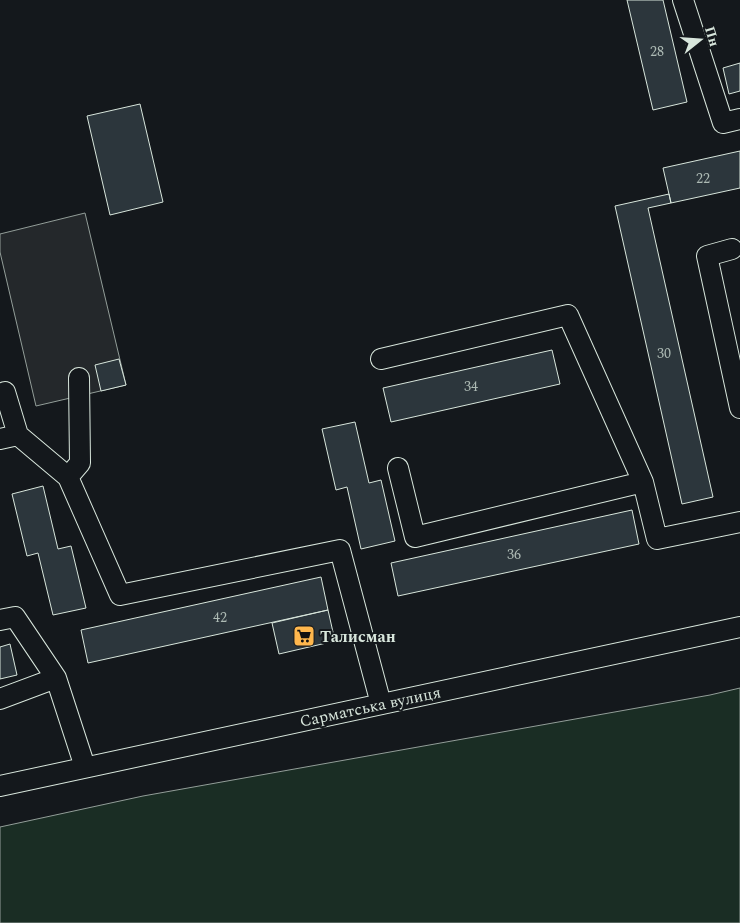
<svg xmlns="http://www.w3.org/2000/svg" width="740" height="923" viewBox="0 0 740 923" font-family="Spectral,serif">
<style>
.green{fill:#1a2d24;stroke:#939e99}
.parking{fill:#24282b;stroke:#939e99}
.building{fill:#2c363c;stroke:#d8e6dc}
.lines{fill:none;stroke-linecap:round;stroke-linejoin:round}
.minor-casing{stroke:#d8e6dc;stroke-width:22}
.minor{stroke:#14181c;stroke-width:20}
.labels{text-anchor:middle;stroke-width:4;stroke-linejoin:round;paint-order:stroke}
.number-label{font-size:14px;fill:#adbab4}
.poi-label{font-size:16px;font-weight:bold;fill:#d8e6dc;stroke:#14181c;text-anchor:start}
.street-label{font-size:16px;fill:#d8e6dc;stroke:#14181c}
</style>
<rect width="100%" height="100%" fill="#14181c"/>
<path class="green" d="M740,688V923H0V827L143,796L710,695Z"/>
<path class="parking" d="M85,213L126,385L36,406L0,252V234Z"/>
<path class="building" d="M627,0H663L687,102L653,110Z
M740,63V91L729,94L723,68Z
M140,104L163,202L110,215L87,116Z
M740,151V188L671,203L663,168Z
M669,194L671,203L648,208L713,497L682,504L615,206Z
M552,350L560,384L391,422L383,388Z
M119,359L126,385L101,391L95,365Z
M355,422L369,483L381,480L395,541L361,549L347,487L336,490L322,429Z
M43,486L58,549L71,546L86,608L53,615L38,553L27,556L12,494Z
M632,510L639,544L398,596L391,563Z
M321,577L328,610L88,663L81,630Z
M328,610L335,641L279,654L272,623Z
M10,644L17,675L0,679V647Z"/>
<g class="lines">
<g class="minor-casing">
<path id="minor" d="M683,0L723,123L740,119
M732,249L707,256L740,408
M381,359L568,315L643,482
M5,392L18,435L68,477L120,595L340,550L381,704
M0,439L18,435
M398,468L415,537L643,482L657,539L740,522
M68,477L80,463L79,378
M0,620L15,617L56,678L85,767
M0,699L56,678
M0,786L740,627"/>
</g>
<use href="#minor" class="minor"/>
</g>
<defs>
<g id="supermarket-square" transform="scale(1.125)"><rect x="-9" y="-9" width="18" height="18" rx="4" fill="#ffb74d" stroke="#14181c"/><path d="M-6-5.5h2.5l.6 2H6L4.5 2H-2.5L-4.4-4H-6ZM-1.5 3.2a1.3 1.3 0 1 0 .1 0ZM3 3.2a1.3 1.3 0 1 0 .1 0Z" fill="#111"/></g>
</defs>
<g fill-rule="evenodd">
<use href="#supermarket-square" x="304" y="636"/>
</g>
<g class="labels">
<g class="number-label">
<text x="657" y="56">28</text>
<text x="703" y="183">22</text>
<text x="664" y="358">30</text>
<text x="471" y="391">34</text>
<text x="514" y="559">36</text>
<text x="220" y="622">42</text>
</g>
<g class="poi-label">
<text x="320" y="642">Талисман</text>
</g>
<g class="street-label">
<text transform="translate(370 706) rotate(-12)" y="6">Сарматська вулиця</text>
</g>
</g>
<g transform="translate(700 40) rotate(73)" stroke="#14181c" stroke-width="4" paint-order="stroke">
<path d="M0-4L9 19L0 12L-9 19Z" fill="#d8e6dc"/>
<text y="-8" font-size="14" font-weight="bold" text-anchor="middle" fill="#d8e6dc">Пн</text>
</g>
</svg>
